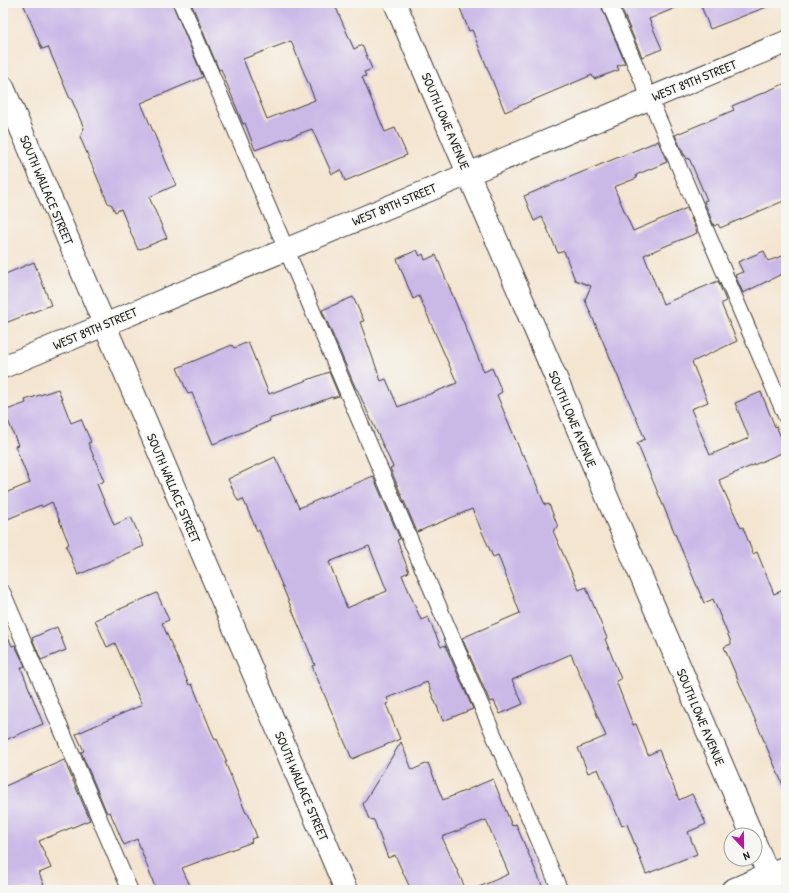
<svg xmlns="http://www.w3.org/2000/svg" width="789" height="893" viewBox="0 0 789 893" font-family="'Patrick Hand',sans-serif">
<style>
.building{fill:#cab8e7;fill-rule:evenodd}
.lines{fill:none;stroke-linecap:round;stroke-linejoin:round}
.service-casing{stroke:#3c3a37;stroke-width:17}
.minor-casing{stroke:#3c3a37;stroke-width:24}
.service{stroke:#fff;stroke-width:15}
.minor{stroke:#fff;stroke-width:22}
.labels{text-anchor:middle;stroke-width:3;stroke-linejoin:round;paint-order:stroke}
.street-label{font-size:13px;fill:#1c1c1c;stroke:#f6f6f2}
</style>
<rect width="100%" height="100%" fill="#f6f6f2"/>
<filter id="ink" filterUnits="userSpaceOnUse"><feTurbulence type="fractalNoise" baseFrequency=".025" numOctaves="2"/><feDisplacementMap in="SourceGraphic" scale="8" xChannelSelector="R" yChannelSelector="G"/><feConvolveMatrix kernelMatrix="1 2 1 2 8 2 1 2 1" color-interpolation-filters="sRGB"/></filter>
<filter id="wash" filterUnits="userSpaceOnUse"><feTurbulence type="fractalNoise" baseFrequency=".012" numOctaves="4" result="noise"/><feDisplacementMap in="SourceGraphic" scale="16" xChannelSelector="R" yChannelSelector="G"/><feGaussianBlur stdDeviation="0.9" result="paint"/><feColorMatrix in="noise" values="0 0 0 0 0 0 0 0 0 0 0 0 0 0 0 0 0 1.4 0 .05"/><feComposite in="paint" operator="in"/></filter>
<g filter="url(#wash)">
<rect width="100%" height="100%" fill="#f4e5d0"/>
<g id="blocks">
<path class="building" d="M23,3H172L203,77L141,103L176,185L149,197L167,238L138,250L121,209L115,212L112,205L108,203L80,137L84,128L71,98L70,99L48,47L42,49Z
M191,3H334L353,47L354,49L362,45L372,69L364,72L366,76L362,77L385,132L395,128L407,155L345,181L341,170L332,174L312,129L255,150L245,123L243,124L221,69L219,70ZM291,41L315,100L267,119L243,59Z
M471,3H600L625,63L617,66L619,70L594,79L592,75L505,112L472,30L469,31L460,8Z
M619,3H687L649,19L662,49L642,57Z
M700,3H773L774,4L710,29Z
M786,83V200L720,228L718,224L714,226L704,201L707,200L689,158L687,159L685,155H684L675,135L734,110L732,106Z
M658,141L667,162L636,175L637,178L614,187L633,231L687,208L697,233L644,255L663,304L718,281L726,301L722,303V306L737,341L692,362L708,402L691,409L710,455L749,438L735,403L761,392L775,427L776,426L786,448V451L719,480L741,528L743,527L753,554L757,552L774,594L786,589L785,790L724,647L731,644V642L713,599L704,603L637,443L645,439L585,300L591,286L575,280L564,251L558,253L542,217L534,221L524,196Z
M417,250L420,256L423,254L425,260L436,255L484,372L492,368L502,392L497,395L522,455H524L545,505L549,504L558,527L554,529V531H553L579,590L586,587L607,638L605,639L621,679L616,681L633,725L636,724L648,755L659,750L679,800L692,794L706,824L688,832L697,854L646,874L627,824L622,826L598,769L588,773L578,748L606,736L571,654L512,680L523,704L500,714L494,701L490,702L462,638L520,613L498,555L493,557L472,509L417,532L390,468L393,467L357,389H356L322,310L353,297L364,321L360,322L381,381L386,379L398,407L457,383L419,296L413,299L397,259Z
M764,251L768,261L782,256L786,264V272L743,293L735,275L743,272L738,262Z
M34,262L51,305L3,324V275Z
M248,342L269,394L329,372L339,396L332,398V397L308,406L269,419L270,421L213,444L192,393L188,394L177,368L232,345L234,348Z
M58,389L71,423L81,419L91,442L88,443L104,481L97,484L114,525L131,517L144,546L78,575L66,546L69,544L52,502L42,507L41,505L3,521V494L30,483L15,446L18,445L4,411L26,403L25,400Z
M275,457L299,508L373,476L400,539L397,540L409,572L402,575L421,620L428,617L441,647L445,645L473,709L443,721L427,682L387,698L389,703L386,704L400,739L352,759L312,666L315,665L259,530L257,531L243,499L238,501L228,479ZM369,546L387,591L347,608L329,562Z
M157,593L169,620L162,623L189,685L192,684L215,740L217,739L227,762H225L246,813H248L257,837L251,839L252,842L182,868L192,890H156L137,839L124,845L110,812L107,813L81,752L84,751L76,734L142,705L115,643L107,647L95,620Z
M3,626L12,646L15,645L25,666L21,668L43,724L3,741Z
M57,627L66,650L41,660L32,638Z
M401,742L412,770L428,763L443,800L493,779L512,826L516,824L520,834L544,890H472L509,874L486,820L442,837L466,890H411L395,855L388,858L374,820L369,819L363,804Z
M64,760L90,820L39,841L51,868L39,873L46,890H3V787Z"/>
</g>
</g>
<g filter="url(#ink)">
<use href="#blocks" fill-opacity="0" stroke="#3c3a37" stroke-width="1"/>
<g class="lines">
<g class="service-casing">
<path id="service" d="M181,3L560,890
M609,3L786,417
M3,593L130,890"/>
</g>
<g class="minor-casing">
<path id="minor" d="M395,3L752,835
M3,87L346,890
M3,367L786,42
M755,843L775,890
M732,890L786,867"/>
</g>
<use href="#service" class="service"/>
<use href="#minor" class="minor"/>
</g>
</g>
<g class="labels">
<g class="street-label">
<text transform="translate(694 80) rotate(-22)" y="5">WEST 89TH STREET</text>
<text transform="translate(446 121) rotate(67)" y="5">SOUTH LOWE AVENUE</text>
<text transform="translate(47 190) rotate(67)" y="5">SOUTH WALLACE STREET</text>
<text transform="translate(394 204) rotate(-23)" y="5">WEST 89TH STREET</text>
<text transform="translate(95 328) rotate(-23)" y="5">WEST 89TH STREET</text>
<text transform="translate(573 419) rotate(67)" y="5">SOUTH LOWE AVENUE</text>
<text transform="translate(174 488) rotate(67)" y="5">SOUTH WALLACE STREET</text>
<text transform="translate(701 717) rotate(67)" y="5">SOUTH LOWE AVENUE</text>
<text transform="translate(302 786) rotate(67)" y="5">SOUTH WALLACE STREET</text>
</g>
</g>
<rect width="789" height="893" fill="none" stroke="#f6f6f2" stroke-width="16"/>
<g transform="translate(743 847) rotate(158)"><circle r="19" fill="#f6f6f2" stroke="#9f9f9c"/>
<path d="M0-3L7 15L0 10L-7 15Z" fill="#b5179e"/>
<text y="-6" font-size="11" font-weight="bold" text-anchor="middle" fill="#1c1c1c">N</text>
</g>
</svg>
